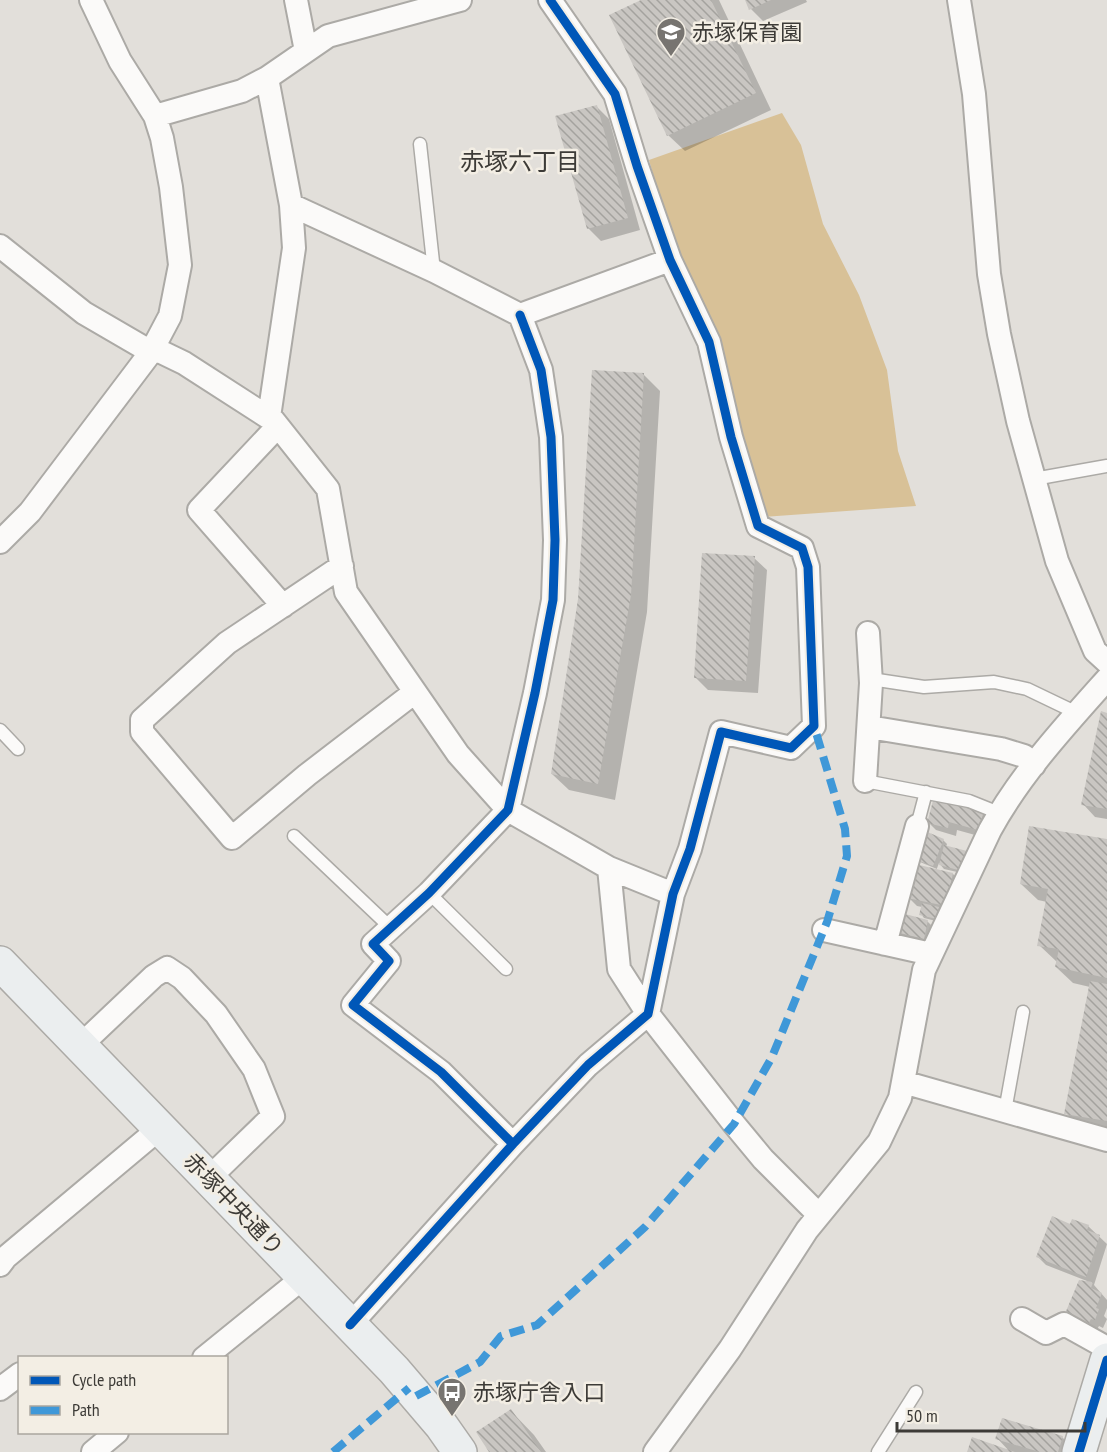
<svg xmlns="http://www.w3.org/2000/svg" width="1107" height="1452" viewBox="0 0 1107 1452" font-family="'PT Sans Narrow','Noto Sans JP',sans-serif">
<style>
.park{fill:#d8c197}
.shadow{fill:#0003}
.building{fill:url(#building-back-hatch)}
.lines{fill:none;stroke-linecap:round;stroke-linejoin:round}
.lane-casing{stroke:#acaaa6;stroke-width:15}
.street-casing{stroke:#acaaa6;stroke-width:26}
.secondary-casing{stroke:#acaaa6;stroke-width:36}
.lane{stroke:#fbfaf9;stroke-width:12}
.street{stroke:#fbfaf9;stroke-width:22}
.secondary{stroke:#ebeeef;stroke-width:33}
.quiet{stroke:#3f98d8;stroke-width:8;stroke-dasharray:15 8;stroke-linecap:butt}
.cycleway-casing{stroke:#f3eee4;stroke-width:13}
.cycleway{stroke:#0057b8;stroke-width:9}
.labels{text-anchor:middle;stroke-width:5;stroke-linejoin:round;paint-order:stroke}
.poi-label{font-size:22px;fill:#3d3b37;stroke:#f3eee4;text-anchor:start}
.street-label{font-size:22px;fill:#3d3b37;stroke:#f3eee4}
.neighbourhood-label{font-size:24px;fill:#3d3b37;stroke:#f3eee4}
</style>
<defs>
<pattern id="building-back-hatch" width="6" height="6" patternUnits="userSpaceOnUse" patternTransform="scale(1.5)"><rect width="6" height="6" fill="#c9c6c2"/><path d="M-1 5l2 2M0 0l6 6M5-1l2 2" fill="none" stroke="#a4a29e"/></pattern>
</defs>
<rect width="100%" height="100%" fill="#e2dfda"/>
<path class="park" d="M782,113L801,145L823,224L859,295L887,370L898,451L916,506L763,517L677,258L649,160Z"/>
<path class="shadow" d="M645,0H719L771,110L685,151L668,135Z
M747,0H806L807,2L763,21L751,9Z
M596,106L609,119L640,230L601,241L589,229L557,117Z
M643,374L660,391L647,612L615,800L569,790L552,774Z
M754,558L767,570L758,693L708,690L695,677Z
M1107,714V819L1095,817L1083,804Z
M983,812L991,820L986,838L957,830L956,836L936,830L928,822Z
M943,840L947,844L946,847L966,853L970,856L966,874L944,869L939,863L936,871L953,874L961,882L940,922L924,918L921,914L922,907L917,906L909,898L937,869L920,862L916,859Z
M1107,841V1140L1089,1137L1066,1113L1090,987L1073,983L1056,967L1057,962L1039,945L1047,902L1038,900L1021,884Z
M927,921L931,925L927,942L901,936L898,932Z
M1071,1226H1088L1107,1244L1094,1285L1107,1300V1308L1104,1316L1107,1319L1103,1328L1099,1326L1095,1333L1074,1324L1087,1281L1046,1265L1038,1257Z
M511,1411L534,1435L546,1452H491Z
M1062,1437L1077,1452H969H1010L997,1438Z"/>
<path class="building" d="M641,0H711L756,93L667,136L609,15Z
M745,0H771L749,10Z
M597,105L628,218L587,229L555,116Z
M592,370L644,373L631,595L598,784L551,774L578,599Z
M702,553L755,556L746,681L694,678Z
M1101,711L1107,713V809L1081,805Z
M934,797L984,811L978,830L949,822L948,828L927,823Z
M1029,826L1107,839V978L1055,967L1059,949L1037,946L1048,889L1020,884Z
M925,831L944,839L933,866L914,859Z
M944,845L967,851L962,871L939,865Z
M915,864L953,873L946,906L907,898Z
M922,903L939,907L937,919L919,915Z
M905,914L928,920L924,939L896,932L898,926L903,928Z
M1090,981L1107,984V1121L1064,1114Z
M1052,1216L1070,1224L1072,1219L1089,1225L1087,1230L1100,1235L1086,1277L1036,1257Z
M1079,1280L1093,1282L1091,1288L1102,1293L1096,1308L1099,1309L1095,1320L1091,1319L1087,1326L1064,1316Z
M511,1409L541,1452H489L476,1432Z
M1002,1418L1063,1436L1058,1452H1040L995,1439Z
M972,1437L1015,1452H967Z"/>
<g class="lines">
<g class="lane-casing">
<path id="lane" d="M420,144L434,271
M1034,479L1107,466
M871,679L924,687L994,682L1027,689L1077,713
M0,730L18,749
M865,781L969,801L999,813
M917,826L926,792
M294,836L391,928
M429,893L506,969
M1005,1111L1023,1012
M878,1452L916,1392"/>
</g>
<g class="street-casing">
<path id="street" d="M296,0L306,51
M959,0L974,94L989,274L999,334L1018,421L1057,561L1095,651L1107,662
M267,78L291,205L294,248L269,417
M155,116L242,91L267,78L328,36L460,0
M291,205L434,271L520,315L670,260
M0,246L84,313L151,352
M153,348L184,363L274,421L328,489L346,592L458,754L508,810L609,868L673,894
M278,426L199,510L283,606
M0,542L30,512L151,352L170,316L180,265L171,187L162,138L155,116L120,61L91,0
M342,566L227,643L142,720V732L232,838L307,775L415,692
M869,727L1001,749L1024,756L1034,765
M865,781L871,683L868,633
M609,868L619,969L648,1014L734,1124L763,1159L819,1215
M824,930L931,954
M885,944L917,826
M81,1045L154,976L167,968L182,978L216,1014L254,1069L273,1116L209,1178
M903,1082L1107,1140
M513,1144L441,1072L353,1005L389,961L373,944L429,893L508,810L535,693L553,600L555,540L551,437L541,370L520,315
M0,1265L6,1257L160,1128
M1022,1319L1046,1333L1064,1324L1107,1348
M350,1325L513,1144L588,1065L648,1014L673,894L690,849L721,732L791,748L814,726L808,567L802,548L758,526L731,437L709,342L670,260L637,166L615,94L550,0
M204,1358L304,1277
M0,1389L20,1374
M93,1452L117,1432
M655,1452L730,1349L807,1230L879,1142L900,1098L924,970L990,830C1020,775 1065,726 1107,679"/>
</g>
<g class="secondary-casing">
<path id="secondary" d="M0,963L394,1370L441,1425L460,1452
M1079,1452L1107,1360"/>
</g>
<use href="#lane" class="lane"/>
<use href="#street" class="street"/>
<use href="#secondary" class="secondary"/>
<path class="quiet" d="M416,1396L480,1362L501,1336L537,1325L645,1227L734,1124L772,1057L827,922L847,856L845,829L814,726
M333,1452L409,1388"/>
<g class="cycleway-casing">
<path id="cycleway" d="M513,1144L441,1072L353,1005L389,961L373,944L429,893L508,810L535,693L553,600L555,540L551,437L541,370L520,315
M350,1325L513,1144L588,1065L648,1014L673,894L690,849L721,732L791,748L814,726L808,567L802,548L758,526L731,437L709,342L670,260L637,166L615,94L550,0
M1079,1452L1107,1360"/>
</g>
<use href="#cycleway" class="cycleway"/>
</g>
<defs>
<g id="school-pin" transform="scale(1.5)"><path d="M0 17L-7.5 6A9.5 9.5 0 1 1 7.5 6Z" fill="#777470" stroke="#f3eee4"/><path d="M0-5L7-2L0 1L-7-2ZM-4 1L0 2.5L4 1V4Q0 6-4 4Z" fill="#fff"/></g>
<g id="bus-pin" transform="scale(1.5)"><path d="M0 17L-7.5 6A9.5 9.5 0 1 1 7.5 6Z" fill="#777470" stroke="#f3eee4"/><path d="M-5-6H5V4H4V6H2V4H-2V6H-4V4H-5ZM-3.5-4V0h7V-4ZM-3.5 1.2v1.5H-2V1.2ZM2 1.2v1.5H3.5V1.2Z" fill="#fff"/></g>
</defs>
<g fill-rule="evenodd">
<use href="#school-pin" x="671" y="32"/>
<use href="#bus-pin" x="452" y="1392"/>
</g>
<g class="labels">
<g class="poi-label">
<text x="692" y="40">赤塚保育園</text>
<text x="473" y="1400">赤塚庁舎入口</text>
</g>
<g class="street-label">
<text transform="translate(234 1204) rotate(46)" y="8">赤塚中央通り</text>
</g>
<g class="neighbourhood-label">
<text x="520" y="170">赤塚六丁目</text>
</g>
</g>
<rect x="18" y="1356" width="210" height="78" fill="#f3eee4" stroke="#aaa69f" stroke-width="1.5"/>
<rect x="30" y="1376" width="30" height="9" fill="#0057b8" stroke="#aaa69f" stroke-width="1.5"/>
<text x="72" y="1386" font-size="18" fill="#3d3b37">Cycle path</text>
<rect x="30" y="1406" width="30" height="9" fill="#3f98d8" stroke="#aaa69f" stroke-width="1.5"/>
<text x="72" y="1416" font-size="18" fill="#3d3b37">Path</text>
<path d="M897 1422v9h188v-9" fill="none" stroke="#3d3b37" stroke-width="3"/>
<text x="906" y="1422" font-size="18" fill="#3d3b37" stroke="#f3eee4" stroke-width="4.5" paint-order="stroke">50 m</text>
</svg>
